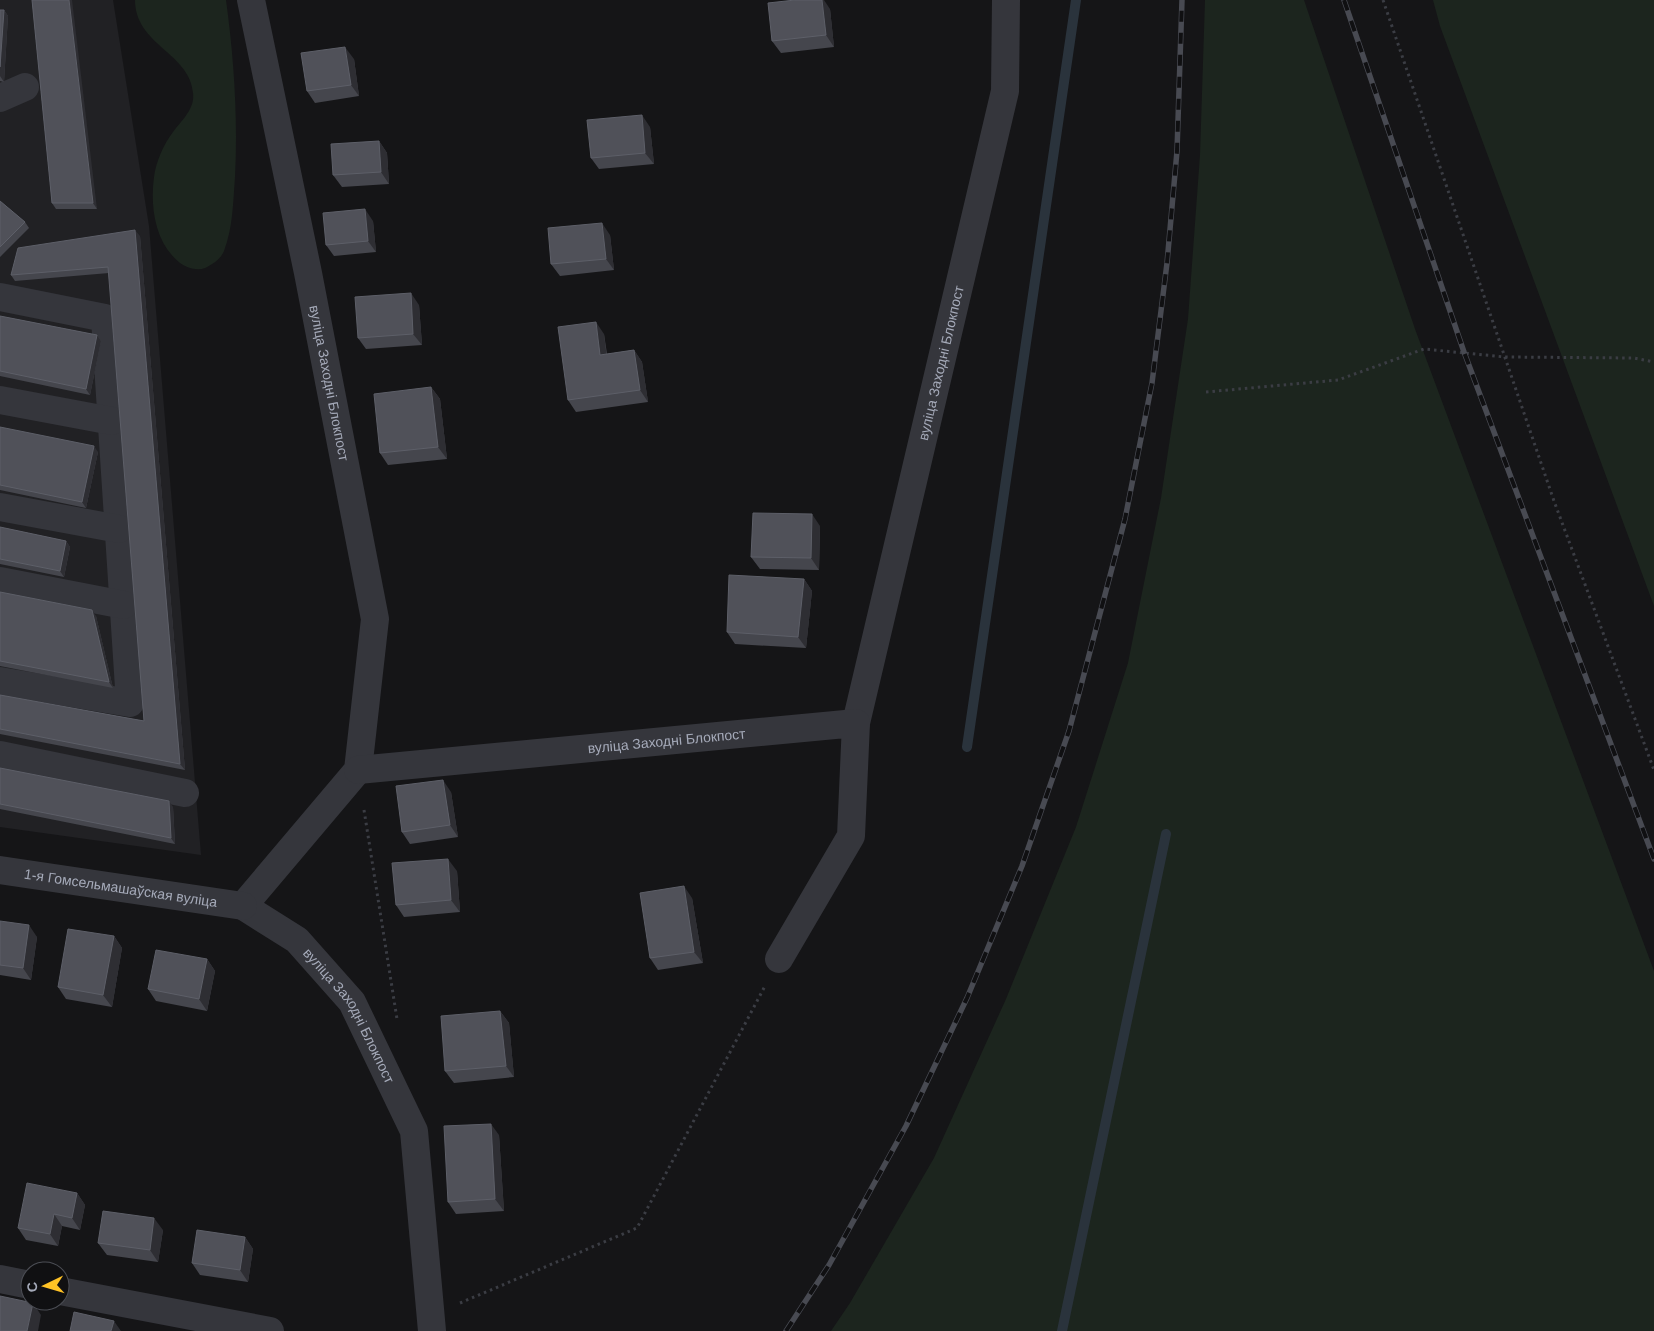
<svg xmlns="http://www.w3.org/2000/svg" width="1654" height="1331" viewBox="0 0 1654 1331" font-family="Helvetica,sans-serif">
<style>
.built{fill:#212124}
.green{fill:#1c251e}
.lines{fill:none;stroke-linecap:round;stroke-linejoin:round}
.stream{stroke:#2a333c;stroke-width:10}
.path{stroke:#3b3d44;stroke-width:3;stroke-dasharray:2.5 4;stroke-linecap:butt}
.minor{stroke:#35363c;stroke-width:28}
.rail-casing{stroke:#484a52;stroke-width:5.5}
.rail{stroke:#101012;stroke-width:4;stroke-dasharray:11;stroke-linecap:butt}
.wall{fill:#45464d}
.shaded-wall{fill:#2e2e33}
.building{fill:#505159;stroke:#5d5f68}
.labels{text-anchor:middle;stroke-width:4;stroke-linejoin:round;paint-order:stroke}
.street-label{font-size:14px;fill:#a5aab9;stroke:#101012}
</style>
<rect width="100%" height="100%" fill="#151517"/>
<path class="built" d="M0,0H113L149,226L201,855L0,827Z"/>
<path class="green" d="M135,0H226C234,58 238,118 235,177C233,203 233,227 224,251C220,260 213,264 205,268C197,271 187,268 180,263C155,243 150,207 154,177C156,161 164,144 173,132C182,120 195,109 193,93C190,53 135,45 135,0Z
M1205,0H1304L1415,329L1654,971V1331H831L850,1303L934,1158L1006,999L1076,827L1128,663L1161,498L1188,319L1200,155Z
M1433,0H1654V606L1440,26Z"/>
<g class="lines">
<path class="stream" d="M967,747L1076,0
M1062,1331L1166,834"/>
<path class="path" d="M1383,0L1554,501L1654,770
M1206,392L1338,380L1424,349L1505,357L1634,358L1654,362
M364,810L397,1019
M460,1303L637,1228L765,986"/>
<g class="minor">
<path id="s1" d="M251,0L308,273L375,619L358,770L243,906L297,940L352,1002L414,1131L432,1331"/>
<path d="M0,98L25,87"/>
<path d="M0,297L105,318L130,703L0,681"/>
<path d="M0,400L112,421"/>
<path d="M0,507L119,529"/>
<path d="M0,581L124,605"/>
<path id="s2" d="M856,723L1005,91L1006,0"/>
<path d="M0,755L185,793"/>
<path id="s3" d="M358,770L856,723L851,836L779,959"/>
<path id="s4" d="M0,870L243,906"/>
<path d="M0,1279L30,1285"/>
<path d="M60,1291L270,1331"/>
</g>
<g class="rail-casing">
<path id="rail" d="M1344,0L1464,352L1654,859
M786,1331L829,1265L906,1126L967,998L1022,866L1069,731L1125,519L1152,383L1167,263L1177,151L1182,0"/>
</g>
<use href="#rail" class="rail"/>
</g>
<path class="wall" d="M32,0L97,209H56L52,203Z
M830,9L834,47L781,53L772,41Z
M0,10H4L8,16L4,82L0,81Z
M354,59L359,96L315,103L307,91Z
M650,127L654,164L599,169L591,158Z
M379,141L387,153L389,184L342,187L333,175Z
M0,201L25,222L29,228L0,257Z
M373,221L376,252L334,256L326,245Z
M610,235L614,270L560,276L551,264Z
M140,236L185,770L0,734V695L144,721L109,273L15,281L11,275Z
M419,305L422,345L366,349L358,338Z
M0,316L97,335L101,341L90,395L0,376Z
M604,334L607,354L634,350L642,362L648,402L576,412L568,400Z
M431,387L440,399L447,459L388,465L380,453Z
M0,427L98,452L86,508L0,490Z
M820,526L819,570L760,569L751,557Z
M0,527L66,541L70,547L64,577L0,564Z
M804,579L812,591L806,648L735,644L727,632Z
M0,592L96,616L113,688L0,666Z
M0,768L173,807L175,844L0,809Z
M451,792L458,837L410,844L402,832Z
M457,871L460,912L404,917L396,905Z
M692,898L703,963L658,970L650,958Z
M0,921L37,937L31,980L0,975Z
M114,936L122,948L112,1007L66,999L58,987Z
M207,959L215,971L207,1011L156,1001L148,989Z
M500,1011L509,1023L514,1077L454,1083L445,1071Z
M499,1135L504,1211L456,1214L448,1202Z
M77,1193L85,1205L80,1230L62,1226L58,1246L26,1240L18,1228Z
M163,1230L158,1262L107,1255L98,1243Z
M245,1237L253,1249L248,1282L200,1275L192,1263Z"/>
<path class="shaded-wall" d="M69,0H72L97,209L93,203Z
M822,0H824L830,9L834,47L826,35Z
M4,10L8,16L4,82L0,76V67Z
M345,47L354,59L359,96L351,85Z
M642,115L650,127L654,164L645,153Z
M379,141L387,153L389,184L381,172Z
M365,209L373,221L376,252L368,241Z
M602,223L610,235L614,270L606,259Z
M135,230L140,236L185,770L180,764Z
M411,293L419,305L422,345L413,334Z
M596,322L604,334L608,367L600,355Z
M97,335L101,341L90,395L86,389Z
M634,350L642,362L648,402L640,390Z
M431,387L440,399L447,459L438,447Z
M94,446L98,452L86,508L82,502Z
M812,514L820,526L819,570L811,558Z
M66,541L70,547L64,577L60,571Z
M804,579L812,591L806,648L798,637Z
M92,610L96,616L113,688L109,682Z
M443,780L451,792L458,837L450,825Z
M169,801L173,807L175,844L171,838Z
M448,859L457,871L460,912L451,900Z
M684,886L692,898L703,963L694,952Z
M29,925L37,937L31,980L23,968Z
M114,936L122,948L112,1007L103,995Z
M207,959L215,971L207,1011L199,999Z
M500,1011L509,1023L514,1077L506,1066Z
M491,1124L499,1135L504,1211L495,1199Z
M77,1193L85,1205L80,1230L72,1218Z
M54,1214L62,1226L58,1246L50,1234Z
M154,1218L163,1230L158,1262L150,1250Z
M245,1237L253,1249L248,1282L240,1270Z
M33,1303L41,1315L38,1331H27Z
M114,1321L121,1331H111Z"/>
<path class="building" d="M32,0H69L93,203H52Z
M795,0H822L826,35L772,41L768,3Z
M0,10H4L0,67Z
M345,47L351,85L307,91L301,53Z
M642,115L645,153L591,158L587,120Z
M379,141L381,172L333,175L331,144Z
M0,201L25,222L0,247Z
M365,209L368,241L326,245L323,213Z
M602,223L606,259L551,264L548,228Z
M135,230L180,764L0,729V695L144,721L108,267L11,275L18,248Z
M411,293L413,334L358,338L355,297Z
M0,316L97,335L86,389L0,371Z
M596,322L600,355L634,350L640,390L568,400L558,327Z
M431,387L438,447L380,453L374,394Z
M0,427L94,446L82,502L0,485Z
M753,513L812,514L811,558L751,557Z
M0,527L66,541L60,571L0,559Z
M729,575L804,579L798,637L727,632Z
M0,592L92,610L109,682L0,661Z
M0,768L169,801L171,838L0,804Z
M443,780L450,825L402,832L396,786Z
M448,859L451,900L396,905L392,863Z
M684,886L694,952L650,958L640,893Z
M0,921L29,925L23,968L0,965Z
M68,929L114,936L103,995L58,987Z
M156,950L207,959L199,999L148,989Z
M500,1011L506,1066L445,1071L441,1016Z
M491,1124L495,1199L448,1202L444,1126Z
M27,1183L77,1193L72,1218L54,1214L50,1234L18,1228Z
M103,1211L154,1218L150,1250L98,1243Z
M197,1230L245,1237L240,1270L192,1263Z
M0,1296L33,1303L27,1331H0Z
M74,1312L114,1321L111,1331H70Z"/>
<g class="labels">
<g class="street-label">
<text dy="5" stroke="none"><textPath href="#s2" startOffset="370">вуліца Заходні Блокпост</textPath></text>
<text dy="5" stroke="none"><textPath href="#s1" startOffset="391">вуліца Заходні Блокпост</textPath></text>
<text dy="5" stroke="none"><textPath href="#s3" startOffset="310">вуліца Заходні Блокпост</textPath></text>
<text dy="5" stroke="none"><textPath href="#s4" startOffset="122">1-я Гомсельмашаўская вуліца</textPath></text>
<text dy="5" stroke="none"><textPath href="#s1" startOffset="1118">вуліца Заходні Блокпост</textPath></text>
</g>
</g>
<g transform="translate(45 1286) rotate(265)"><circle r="24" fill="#101012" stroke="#4c4e55"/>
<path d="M0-4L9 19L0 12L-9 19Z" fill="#ffc225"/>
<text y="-8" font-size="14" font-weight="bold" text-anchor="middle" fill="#a5aab9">С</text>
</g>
</svg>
